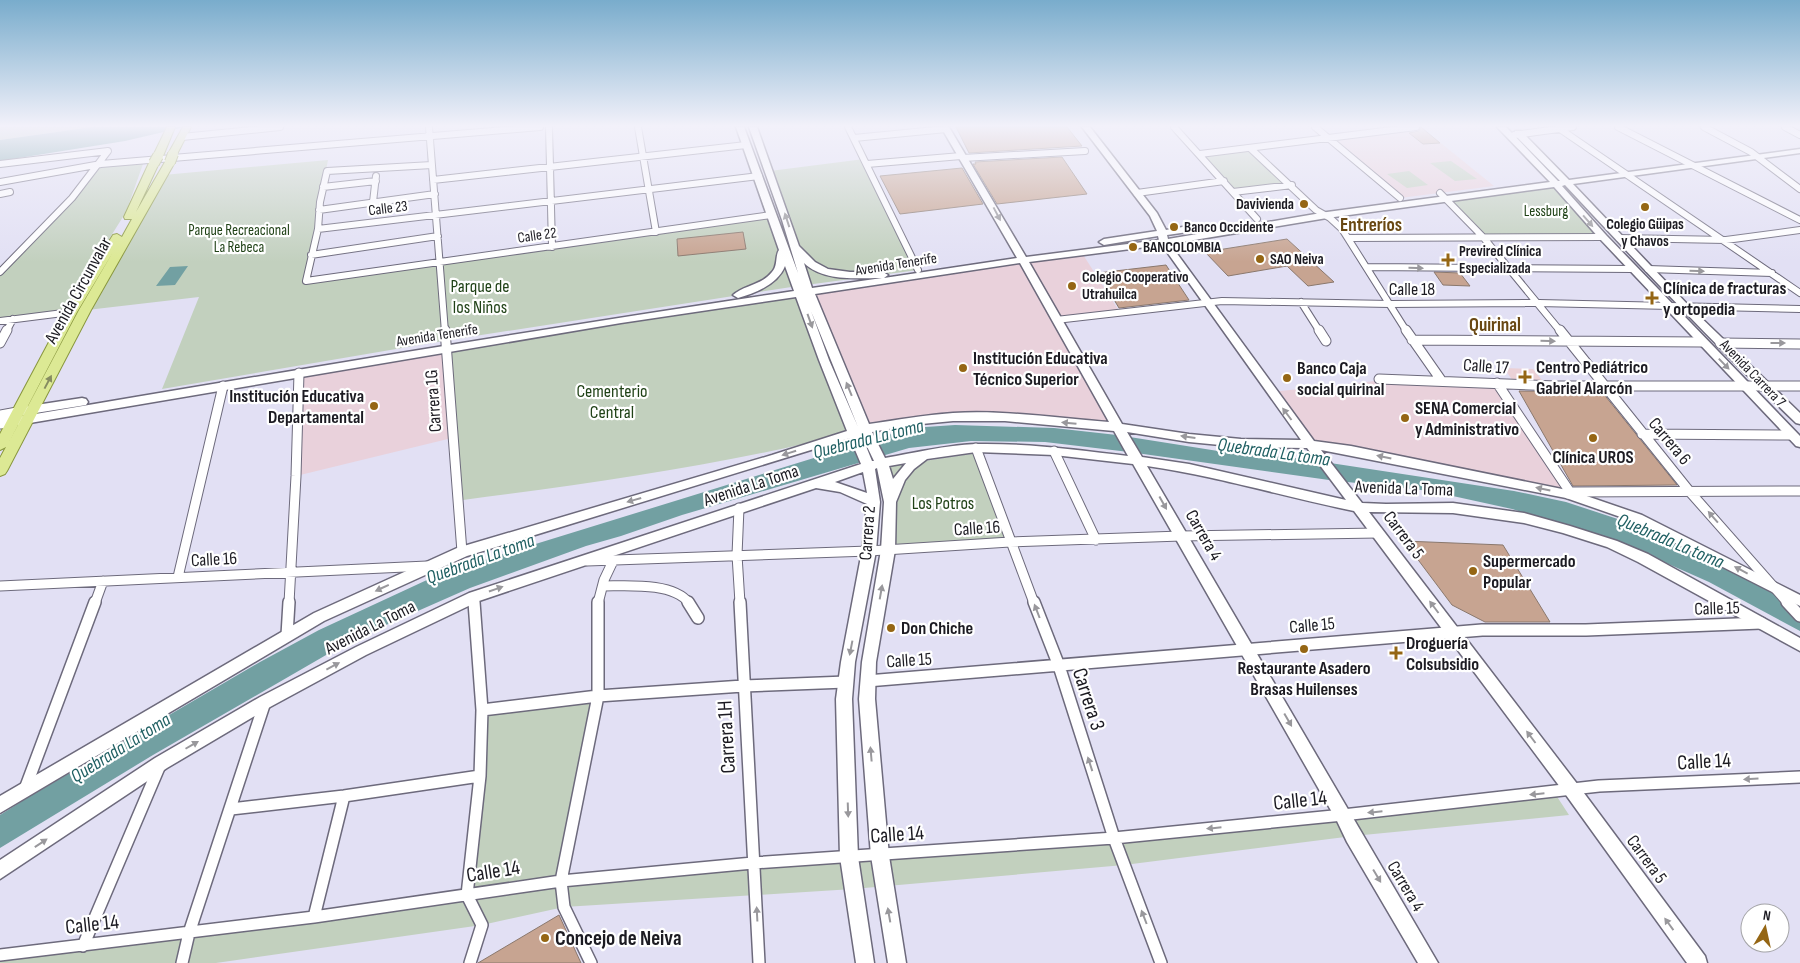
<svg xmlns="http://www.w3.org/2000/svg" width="1800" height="963" viewBox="0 0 1800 963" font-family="'Sofia Sans Condensed',sans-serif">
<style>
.education{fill:#e9d1db}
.medical{fill:#ebd1d6}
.green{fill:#c2d0be}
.water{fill:#72a0a2}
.building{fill:#c7a491;stroke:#8a786d}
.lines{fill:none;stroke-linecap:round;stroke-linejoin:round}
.street-far2-casing{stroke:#6d6a7c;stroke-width:8}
.street-far1-casing{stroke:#6d6a7c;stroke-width:11}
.street-casing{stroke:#6d6a7c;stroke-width:14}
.secondary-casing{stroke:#6d6a7c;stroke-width:3}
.primary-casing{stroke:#89973e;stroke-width:2}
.street-far2{stroke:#fff;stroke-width:6}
.street-far1{stroke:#fff;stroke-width:9}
.street{stroke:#fff;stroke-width:11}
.secondary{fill:#fff;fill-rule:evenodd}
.primary{fill:#dce994;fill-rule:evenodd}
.primary-bridge-casing{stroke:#89973e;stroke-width:12;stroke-linecap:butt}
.primary-bridge{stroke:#dce994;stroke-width:10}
.oneway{fill:#99989c}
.oneway2{fill:#868c61}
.poi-dot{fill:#956614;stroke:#fff;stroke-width:2}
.labels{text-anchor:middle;stroke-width:4.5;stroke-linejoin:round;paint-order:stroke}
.far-poi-label{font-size:15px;font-weight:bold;fill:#1c1b22;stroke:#fff;text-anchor:start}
.far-street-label{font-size:15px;fill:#1c1b22;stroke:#fff}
.far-park-label{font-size:15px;fill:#204217;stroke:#fff}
.park-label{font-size:18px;fill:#204217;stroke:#fff}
.poi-label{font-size:18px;font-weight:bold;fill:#1c1b22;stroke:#fff;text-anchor:start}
.street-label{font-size:18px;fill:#1c1b22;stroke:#fff}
.far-district-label{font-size:19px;font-weight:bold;fill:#694813;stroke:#fff}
.neighbourhood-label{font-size:19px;font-weight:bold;fill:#694813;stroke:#fff}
.water-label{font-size:19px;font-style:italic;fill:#1f5f62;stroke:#fff}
.near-street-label{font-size:21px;fill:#1c1b22;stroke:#fff}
.near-poi-label{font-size:21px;font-weight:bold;fill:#1c1b22;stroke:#fff;text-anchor:start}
</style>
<rect width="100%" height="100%" fill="#e2e0f4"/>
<path class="education" d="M1421,127L1494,186L1400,198L1327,138Z
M1082,253L1119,311L1059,318L1028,261Z
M1022,260L1118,427L953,417L869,430L809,292Z
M445,349L452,438L296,476L300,373Z
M1375,381L1496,384L1570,492L1310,444L1271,392Z"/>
<path class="medical" d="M1504,368L1533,369L1546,385L1515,384Z"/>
<path class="green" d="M0,127H92L0,140Z
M1250,148L1292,185L1233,192L1200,154Z
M864,159L918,270L806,285L770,171Z
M328,160L304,284L771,215L798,286L443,341L162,389L199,297L87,310L163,175Z
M1451,161L1477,179L1455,181L1430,163Z
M143,164L126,212L64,311L0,320V272L101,166Z
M1409,171L1428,185L1407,188L1387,174Z
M1556,184L1603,237H1483L1446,199Z
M800,293L853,432C725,465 594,483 463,500L445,349Z
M977,453L1010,542L888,550L885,467Z
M598,696L561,881L849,857L1554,792L1569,815L1353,836L1124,865L853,889L564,907L482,925L216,963H0V955L467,895L482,710Z"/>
<path class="water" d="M92,127H185L125,141L0,161V140Z
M188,266L175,285L156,286L170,267Z
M955,425L1054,428L1117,435L1218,451L1304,459L1514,491L1566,502L1639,526L1711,559L1800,606V631L1709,582L1621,543L1512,509L1430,491L1329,480L1129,452L1045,442L971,441L909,448L682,515L621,536L586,546L470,588L352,640L153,755L0,848V815L27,798L260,662L319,630L442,573L911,428Z"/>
<path class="building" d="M956,127H1067L1082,146L969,153Z
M1421,127L1440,143L1423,144L1409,133L1419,131Z
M1062,157L1087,194L997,204L973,164H976L975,162Z
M962,168L983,204L900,214L880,176Z
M743,232L746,249L678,256L677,239Z
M1287,239L1334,282L1308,286L1287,266L1228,276L1205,252Z
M1166,265L1189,300L1119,308L1098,273Z
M1434,272L1460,273L1470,286L1443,285Z
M1519,391L1602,392L1677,485L1573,486Z
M1404,541L1503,545L1550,622H1485L1452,605Z
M559,915L581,963H478Z"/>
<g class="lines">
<g class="street-far2-casing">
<path id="street-far2" d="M429,127L445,332
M549,127L552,247
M638,127L656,232
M848,127L918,270
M1174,127L1257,219
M1315,127L1400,198
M1618,127L1800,220
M1704,127L1751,152L1800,189
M1785,127L1800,135
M1560,129L1800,293
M1514,135L1573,127
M182,137L280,127
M854,138L946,129
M1250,148L1316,210L1330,218L1342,229L1407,332
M1200,154L1416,127
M963,158L1085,151
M0,164L108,151L72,198L0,272
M867,164L961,156
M432,165L327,171L320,202L318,229L306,281L771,215
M433,180L746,145
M0,182L101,164L540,127
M323,187L376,181
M1233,192L1292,185
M1137,193L1224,181
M1440,193L1483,237L1561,332
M0,194L10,192
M373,202L376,176
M319,210L435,194
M318,229L759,176
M1349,238L1603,237
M1619,238L1726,240L1800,230
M311,255L438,236
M1367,267L1633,269
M1648,269L1772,273
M1301,302L1320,332
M1056,320L1222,301L1390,304L1539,303L1800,309
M0,321L71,312
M6,332L13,319"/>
</g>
<g class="street-far1-casing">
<path id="street-far1" d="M445,330L462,552
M1319,330L1326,341
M1406,330L1441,380
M1560,330L1690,492L1788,603
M1412,340L1702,342
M0,343L7,330
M1720,343L1800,344
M1379,379L1556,386H1800
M1497,383L1570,492L1568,494
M0,415L17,412
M0,424L12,422
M1642,434L1792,435
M976,448L1034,603
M1054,451L1096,540
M1570,492L1800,491
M739,508L737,555L740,603
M587,561L869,551L1010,542L1181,536L1378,533
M178,577L223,386
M0,586L427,566
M603,586C627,586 673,582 689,603
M474,597V603
M95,603L103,581
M289,603L296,476L299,373
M598,603L604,580L613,561"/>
</g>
<g class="street-casing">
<path id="street" d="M688,602L698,618
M740,602L759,963
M1034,602L1059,666L1114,838L1161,963
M1787,602L1800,616
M287,635L289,602
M867,681L1482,630H1586L1761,623
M482,710L598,696L743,686L846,682
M25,789L95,602
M231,809L344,796L480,776
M314,917L344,796
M83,946L160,765
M0,955L314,917L561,881L753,863L1114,838L1343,815L1599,786L1800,777
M182,963L189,933L265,702
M470,963L482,925L467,895L480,776L482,710L474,602
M591,963L564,907L561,881L598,696V602"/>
</g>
<g class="secondary-casing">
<path id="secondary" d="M736,127H744L798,273L782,220L749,127H757L799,246L815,262L828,269L850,272H883L888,275L884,278L1017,258L941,127H949L1026,257L1159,240L1158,236L1104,245L1099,242L1104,239L1157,231L1150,216L1082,127H1090L1157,213L1166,230L1188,226L1193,229L1188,232L1167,235L1168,239L1327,212L1550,182L1497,127H1506L1558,181H1560L1515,135V131H1521L1569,180L1800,149V153L1573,184L1690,307L1800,413V424L1796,423C1716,346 1640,266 1565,185L1562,186L1606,235L1800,436V447L1796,446L1600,239L1554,187L1327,218L1170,244L1314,441L1351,446L1572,491L1642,515L1800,595V606L1632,521L1566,498L1321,450L1362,503L1386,504L1453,503L1524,513L1570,526L1617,541L1648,554L1800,638V651L1638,562L1607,547L1563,533L1524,523L1453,513L1369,512L1578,785L1705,956L1707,963H1687L1566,795L1354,511C1285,497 1217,476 1147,466L1438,963H1418L1347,842L1337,821L1133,464L1054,455L976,452L927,459L914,469L905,480L896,502L895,550L876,662L875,699L889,856L906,963H888L871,856L859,699L862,662L881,550L884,502L877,468L875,469L880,502L876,551L855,662L852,699L858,857L874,963H856L840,857L836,699L841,662L862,551L867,504L840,492L816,488L479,601L366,655L270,707L167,768L0,879V860L155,758L260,697L356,647L469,593L861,464L850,438L467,556L324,621L0,813V796L314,613L457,548L772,455L847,431L819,360L796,297L621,323L18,425L12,421L18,417C276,373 535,330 794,291L785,266C778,284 756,293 738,298L733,295C744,285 762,285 772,272C778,266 775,256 779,250ZM1162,245L1301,440L1241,439L1189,434L1122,424L1029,262ZM804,263C824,282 857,278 882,278L812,288ZM1020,263L1109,422C1057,418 1005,410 953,413C924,415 897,420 869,424L815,294ZM811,311L858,427L829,360ZM953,421H1005L1114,431L1128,456C1078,450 1027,443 976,444C945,445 915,453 885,458L872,432L911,425ZM1127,432L1189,442L1241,447L1307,448L1346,500L1189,464L1142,457ZM861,434L874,461H872ZM906,463L893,479L889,466ZM863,472L867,493L835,482Z
M82,398L86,399L88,402L86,405L23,415L17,411L23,407Z"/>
</g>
<g class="primary-casing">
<path id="primary" d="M167,127H175L163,156L161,158H155L153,156Z
M183,127H191L176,156H170L168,154Z
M170,159L175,162L91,310L7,471L5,474L0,476V458L6,447L0,450V434L65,312L113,235L117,234L122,237L132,219H125L124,217L149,163L154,160L159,163L136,212L165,162ZM113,252L79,310L9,442L77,312Z"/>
</g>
<use href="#street-far2" class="street-far2"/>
<use href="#street-far1" class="street-far1"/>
<use href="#street" class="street"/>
<use href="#secondary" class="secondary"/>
<use href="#primary" class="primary"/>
<g class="primary-bridge-casing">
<path id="primary-bridge" d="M170,162L173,154
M154,163L158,156"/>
</g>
<use href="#primary-bridge" class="primary-bridge"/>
</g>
<defs><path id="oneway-solid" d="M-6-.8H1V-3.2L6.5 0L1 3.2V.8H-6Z" transform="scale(1.25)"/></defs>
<g class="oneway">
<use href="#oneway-solid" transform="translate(997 214) rotate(62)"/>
<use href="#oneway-solid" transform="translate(787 220) rotate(-108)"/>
<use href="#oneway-solid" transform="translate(1588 221) rotate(49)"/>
<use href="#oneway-solid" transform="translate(1416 268) rotate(1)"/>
<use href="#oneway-solid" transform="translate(1697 271) rotate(2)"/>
<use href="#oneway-solid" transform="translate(810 321) rotate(70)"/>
<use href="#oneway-solid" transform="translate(1548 341) rotate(1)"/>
<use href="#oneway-solid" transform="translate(1778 343)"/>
<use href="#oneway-solid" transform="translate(1724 364) rotate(46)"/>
<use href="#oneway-solid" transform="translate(849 389) rotate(-112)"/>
<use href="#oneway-solid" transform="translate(1287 414) rotate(-127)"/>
<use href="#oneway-solid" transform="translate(1069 423) rotate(-175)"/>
<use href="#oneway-solid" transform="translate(1188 437) rotate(-172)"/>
<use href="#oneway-solid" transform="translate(789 453) rotate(162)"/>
<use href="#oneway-solid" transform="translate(1384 457) rotate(-168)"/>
<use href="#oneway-solid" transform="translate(1543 489) rotate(-168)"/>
<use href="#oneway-solid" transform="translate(634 500) rotate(164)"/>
<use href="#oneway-solid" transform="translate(1163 503) rotate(61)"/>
<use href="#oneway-solid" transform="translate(1713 517) rotate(-131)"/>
<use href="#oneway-solid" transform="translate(1741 570) rotate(-152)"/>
<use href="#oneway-solid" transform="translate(382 588) rotate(155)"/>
<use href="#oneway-solid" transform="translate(496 589) rotate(-19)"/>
<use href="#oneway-solid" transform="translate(881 592) rotate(-80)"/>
<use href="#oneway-solid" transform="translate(1434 607) rotate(-127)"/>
<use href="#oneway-solid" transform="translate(1037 611) rotate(-111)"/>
<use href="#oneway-solid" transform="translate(851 648) rotate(101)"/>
<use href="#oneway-solid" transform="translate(333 666) rotate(-28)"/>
<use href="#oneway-solid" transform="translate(1288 720) rotate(60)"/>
<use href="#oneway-solid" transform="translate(1531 737) rotate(-127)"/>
<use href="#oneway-solid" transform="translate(192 745) rotate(-30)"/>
<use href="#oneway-solid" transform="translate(871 754) rotate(-95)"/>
<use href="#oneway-solid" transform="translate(1090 764) rotate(-108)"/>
<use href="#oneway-solid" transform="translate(1751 779) rotate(177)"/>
<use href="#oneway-solid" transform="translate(1537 794) rotate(174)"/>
<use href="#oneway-solid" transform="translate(848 810) rotate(88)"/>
<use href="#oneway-solid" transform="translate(1375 812) rotate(174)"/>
<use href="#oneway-solid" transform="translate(1214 828) rotate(174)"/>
<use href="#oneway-solid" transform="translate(41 843) rotate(-34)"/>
<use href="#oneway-solid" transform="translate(1377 876) rotate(59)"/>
<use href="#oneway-solid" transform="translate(757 914) rotate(-93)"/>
<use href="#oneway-solid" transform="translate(889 915) rotate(-100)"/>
<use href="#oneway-solid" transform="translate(1144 917) rotate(-111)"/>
<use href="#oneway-solid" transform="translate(1669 924) rotate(-126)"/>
</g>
<use class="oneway2" href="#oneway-solid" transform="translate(48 382) rotate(-62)"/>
<linearGradient id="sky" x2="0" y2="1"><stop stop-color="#79accc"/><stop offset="0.48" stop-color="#f2f1fa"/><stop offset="1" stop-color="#f2f1fa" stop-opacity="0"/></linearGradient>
<rect width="1800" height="262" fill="url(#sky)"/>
<g class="poi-dot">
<circle cx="1304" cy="204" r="5"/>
<circle cx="1645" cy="207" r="5"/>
<circle cx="1174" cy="227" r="5"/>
<circle cx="1133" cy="247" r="5"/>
<circle cx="1260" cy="259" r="5"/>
<path d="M1445.5 252.5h5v5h5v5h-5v5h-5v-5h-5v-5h5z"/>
<circle cx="1072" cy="286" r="5"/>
<path d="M1649.5 290.5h5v5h5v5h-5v5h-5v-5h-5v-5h5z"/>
<circle cx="963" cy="368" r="5"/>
<path d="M1522.5 369.5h5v5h5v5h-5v5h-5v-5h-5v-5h5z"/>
<circle cx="1287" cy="378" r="5"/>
<circle cx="374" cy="406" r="5"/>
<circle cx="1405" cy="418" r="5"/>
<circle cx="1593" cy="438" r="5"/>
<circle cx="1473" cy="571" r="5"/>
<circle cx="891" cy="628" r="5"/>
<circle cx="1304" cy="649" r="5"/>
<path d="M1393.5 645.5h5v5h5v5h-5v5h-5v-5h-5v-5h5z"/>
<circle cx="545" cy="938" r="5"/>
</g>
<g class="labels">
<g class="far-poi-label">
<text x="1294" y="209" text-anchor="end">Davivienda</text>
<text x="1645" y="229" text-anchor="middle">Colegio Güipas<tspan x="1645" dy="17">y Chavos</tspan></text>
<text x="1184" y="232">Banco Occidente</text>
<text x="1143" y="252">BANCOLOMBIA</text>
<text x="1459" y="256">Previred Clínica<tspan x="1459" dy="17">Especializada</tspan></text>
<text x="1270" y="264">SAO Neiva</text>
<text x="1082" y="282">Colegio Cooperativo<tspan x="1082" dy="17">Utrahuilca</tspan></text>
</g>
<g class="far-street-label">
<text transform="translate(388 208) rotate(-7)" y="5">Calle 23</text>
<text transform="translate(537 235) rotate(-8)" y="5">Calle 22</text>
<text transform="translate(896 264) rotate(-9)" y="5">Avenida Tenerife</text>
<text transform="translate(437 335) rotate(-9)" y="5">Avenida Tenerife</text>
<text transform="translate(1753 373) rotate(46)" y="5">Avenida Carrera 7</text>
</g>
<g class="far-park-label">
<text x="1546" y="216">Lessburg</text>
<text x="239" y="235">Parque Recreacional<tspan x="239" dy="17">La Rebeca</tspan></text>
</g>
<g class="park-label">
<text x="480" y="292">Parque de<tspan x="480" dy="21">los Niños</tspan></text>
<text x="612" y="397">Cementerio<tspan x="612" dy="21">Central</tspan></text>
<text x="943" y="509">Los Potros</text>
</g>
<g class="poi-label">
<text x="1663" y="294">Clínica de fracturas<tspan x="1663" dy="21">y ortopedia</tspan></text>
<text x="973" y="364">Institución Educativa<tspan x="973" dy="21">Técnico Superior</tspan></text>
<text x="1536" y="373">Centro Pediátrico<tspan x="1536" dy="21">Gabriel Alarcón</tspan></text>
<text x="1297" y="374">Banco Caja<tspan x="1297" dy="21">social quirinal</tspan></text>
<text x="364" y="402" text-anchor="end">Institución Educativa<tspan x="364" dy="21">Departamental</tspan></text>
<text x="1415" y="414">SENA Comercial<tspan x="1415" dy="21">y Administrativo</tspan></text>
<text x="1593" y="463" text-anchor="middle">Clínica UROS</text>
<text x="1483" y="567">Supermercado<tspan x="1483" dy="21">Popular</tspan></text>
<text x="901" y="634">Don Chiche</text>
<text x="1406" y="649">Droguería<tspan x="1406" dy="21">Colsubsidio</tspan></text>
<text x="1304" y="674" text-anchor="middle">Restaurante Asadero<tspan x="1304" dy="21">Brasas Huilenses</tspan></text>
</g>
<g class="street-label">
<text x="1412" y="295">Calle 18</text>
<text transform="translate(78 290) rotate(-61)" y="6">Avenida Circunvalar</text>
<text transform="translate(1486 366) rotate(4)" y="6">Calle 17</text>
<text transform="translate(433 401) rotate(-94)" y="6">Carrera 1G</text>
<text transform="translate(1670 441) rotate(50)" y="6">Carrera 6</text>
<text transform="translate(751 485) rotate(-18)" y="6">Avenida La Toma</text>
<text transform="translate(1404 488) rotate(2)" y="6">Avenida La Toma</text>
<text transform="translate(977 528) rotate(-4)" y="6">Calle 16</text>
<text transform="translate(867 533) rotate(-86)" y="6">Carrera 2</text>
<text transform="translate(1204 535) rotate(60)" y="6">Carrera 4</text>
<text transform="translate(1404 535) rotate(53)" y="6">Carrera 5</text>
<text transform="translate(214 559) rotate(-3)" y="6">Calle 16</text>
<text transform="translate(1717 608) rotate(-2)" y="6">Calle 15</text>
<text transform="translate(1312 625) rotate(-5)" y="6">Calle 15</text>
<text transform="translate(370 627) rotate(-27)" y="6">Avenida La Toma</text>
<text transform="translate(909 660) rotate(-4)" y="6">Calle 15</text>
<text transform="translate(1647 859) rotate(54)" y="6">Carrera 5</text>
<text transform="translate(1406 886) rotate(59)" y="6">Carrera 4</text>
</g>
<g class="far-district-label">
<text x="1371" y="231">Entreríos</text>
</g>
<g class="neighbourhood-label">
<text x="1495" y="331">Quirinal</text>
</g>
<g class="water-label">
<text transform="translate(868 438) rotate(-14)" y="7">Quebrada La toma</text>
<text transform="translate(1274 451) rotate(8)" y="7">Quebrada La toma</text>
<text transform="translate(1671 540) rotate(23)" y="7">Quebrada La toma</text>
<text transform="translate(480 558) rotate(-20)" y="7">Quebrada La toma</text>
<text transform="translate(120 747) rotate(-32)" y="7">Quebrada La toma</text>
</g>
<g class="near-street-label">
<text transform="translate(1089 699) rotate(72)" y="7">Carrera 3</text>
<text transform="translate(726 737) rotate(-93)" y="7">Carrera 1H</text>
<text transform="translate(1704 761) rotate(-3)" y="7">Calle 14</text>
<text transform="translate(1300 800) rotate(-6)" y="7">Calle 14</text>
<text transform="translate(897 834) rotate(-4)" y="7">Calle 14</text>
<text transform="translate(493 871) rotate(-9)" y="7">Calle 14</text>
<text transform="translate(92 924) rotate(-6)" y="7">Calle 14</text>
</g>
<g class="near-poi-label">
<text x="555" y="945">Concejo de Neiva</text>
</g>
</g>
<g transform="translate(1765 928) rotate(9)"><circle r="24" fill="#ffffff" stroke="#a4a4a7"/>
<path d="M0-4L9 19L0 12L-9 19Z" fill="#956614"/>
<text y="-8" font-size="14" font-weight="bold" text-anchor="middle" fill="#1c1b22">N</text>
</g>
</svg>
